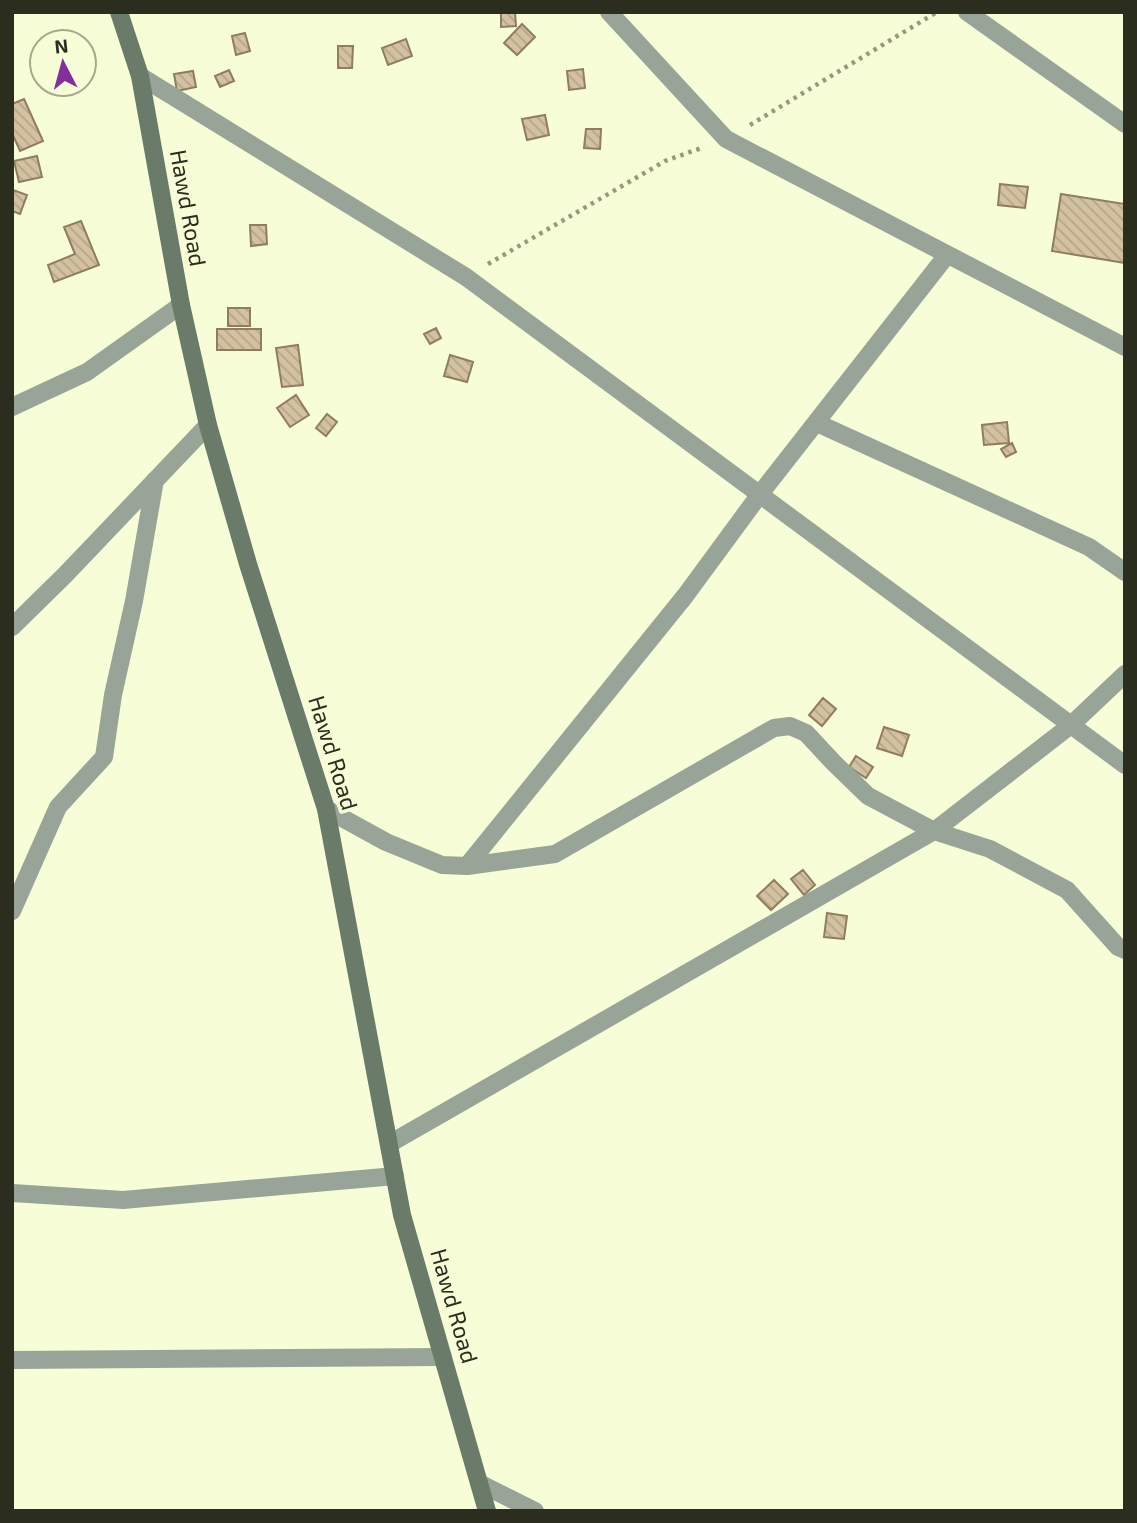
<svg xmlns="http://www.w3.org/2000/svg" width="1137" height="1523" viewBox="0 0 1137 1523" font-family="'Exo 2',sans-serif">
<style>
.building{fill:url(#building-back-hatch);stroke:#8e7e5f;stroke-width:2}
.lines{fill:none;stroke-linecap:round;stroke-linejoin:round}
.path{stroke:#95997f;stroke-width:4.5;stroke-dasharray:3.5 5;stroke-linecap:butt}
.minor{stroke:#98a498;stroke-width:18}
.secondary{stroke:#6a7b6a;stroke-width:18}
.labels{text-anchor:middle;stroke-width:7;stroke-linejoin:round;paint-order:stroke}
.street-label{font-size:23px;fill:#2b2d1f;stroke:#f7fdd7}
</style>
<defs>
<pattern id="building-back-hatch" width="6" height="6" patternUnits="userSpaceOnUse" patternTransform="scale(1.75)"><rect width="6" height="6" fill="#d3c1a0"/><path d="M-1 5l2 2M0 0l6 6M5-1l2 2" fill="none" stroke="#b5a689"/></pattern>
</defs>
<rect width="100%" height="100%" fill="#f7fdd7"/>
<path class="building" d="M501,12H515L516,26L501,27Z
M522,24L535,37L517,55L504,43Z
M245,33L250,51L236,55L232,36Z
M406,39L412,56L388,65L382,48Z
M338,46H353L352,68H338Z
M583,69L585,88L569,90L567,71Z
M229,70L234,81L220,87L215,76Z
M193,71L196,87L177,91L174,74Z
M24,99L43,141L20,151L12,133V104Z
M545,115L549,135L527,140L522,119Z
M586,129H601L600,149L584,148Z
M174,152H186L185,169L173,168Z
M37,156L42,177L19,182L14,161Z
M1000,184L1028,187L1025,208L998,205Z
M13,190L27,195L20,214L12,211Z
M1061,194L1125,204V263L1052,251Z
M81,221L99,265L54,282L48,265L75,254L64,227Z
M250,225H266L267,244L251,246Z
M228,308H250V326H228Z
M436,328L441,338L430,344L424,334Z
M217,329H261V350H217Z
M298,345L303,385L282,387L276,348Z
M450,355L473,362L467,382L444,376Z
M296,395L309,415L290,427L277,408Z
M327,414L337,422L326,436L316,428Z
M1007,422L1009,443L984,445L982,425Z
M1012,443L1016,452L1006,457L1001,449Z
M823,698L836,709L822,726L809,715Z
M884,727L909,735L902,756L877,748Z
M856,756L873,767L866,778L849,767Z
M803,870L815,885L804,895L791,879Z
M774,880L788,894L771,910L757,896Z
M827,913L847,916L844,939L824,937Z"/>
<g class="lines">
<path class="path" d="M750,125L937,12
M488,264L665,161L704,147"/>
<path class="minor" d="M609,12L726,139L1125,347
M967,12L1125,124
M140,76L466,277L1125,765
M12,407L87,372L181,305
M817,423L1089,547L1125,572
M12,627L65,575L208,425
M326,809L386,842L442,865L467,866L555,854L774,728L790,726L806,733L833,762L868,796L934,831L990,849L1067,890L1118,947L1125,950
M467,866L685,596L760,494L947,255
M12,911L58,807L104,757L113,695L134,601L155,480
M389,1144L934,831L1071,725L1125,674
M12,1193L123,1200L395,1176
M12,1360L443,1357
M479,1483L535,1511"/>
<path class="secondary" d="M119,12L140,76L181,305L208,425L248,564L326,809L402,1215L487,1511"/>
</g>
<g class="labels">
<g class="street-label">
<text transform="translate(188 208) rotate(80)" y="8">Hawd Road</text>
<text transform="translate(333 753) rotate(73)" y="8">Hawd Road</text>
<text transform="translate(454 1306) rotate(74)" y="8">Hawd Road</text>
</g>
</g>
<rect width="1137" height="1523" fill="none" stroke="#2b2d1f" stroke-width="28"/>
<g transform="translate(63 63) rotate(354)"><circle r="33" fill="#f7fdd7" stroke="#a5aa8d" stroke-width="2"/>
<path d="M0-5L12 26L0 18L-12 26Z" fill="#842f9d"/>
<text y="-10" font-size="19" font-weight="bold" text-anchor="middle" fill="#2b2d1f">N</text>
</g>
</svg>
